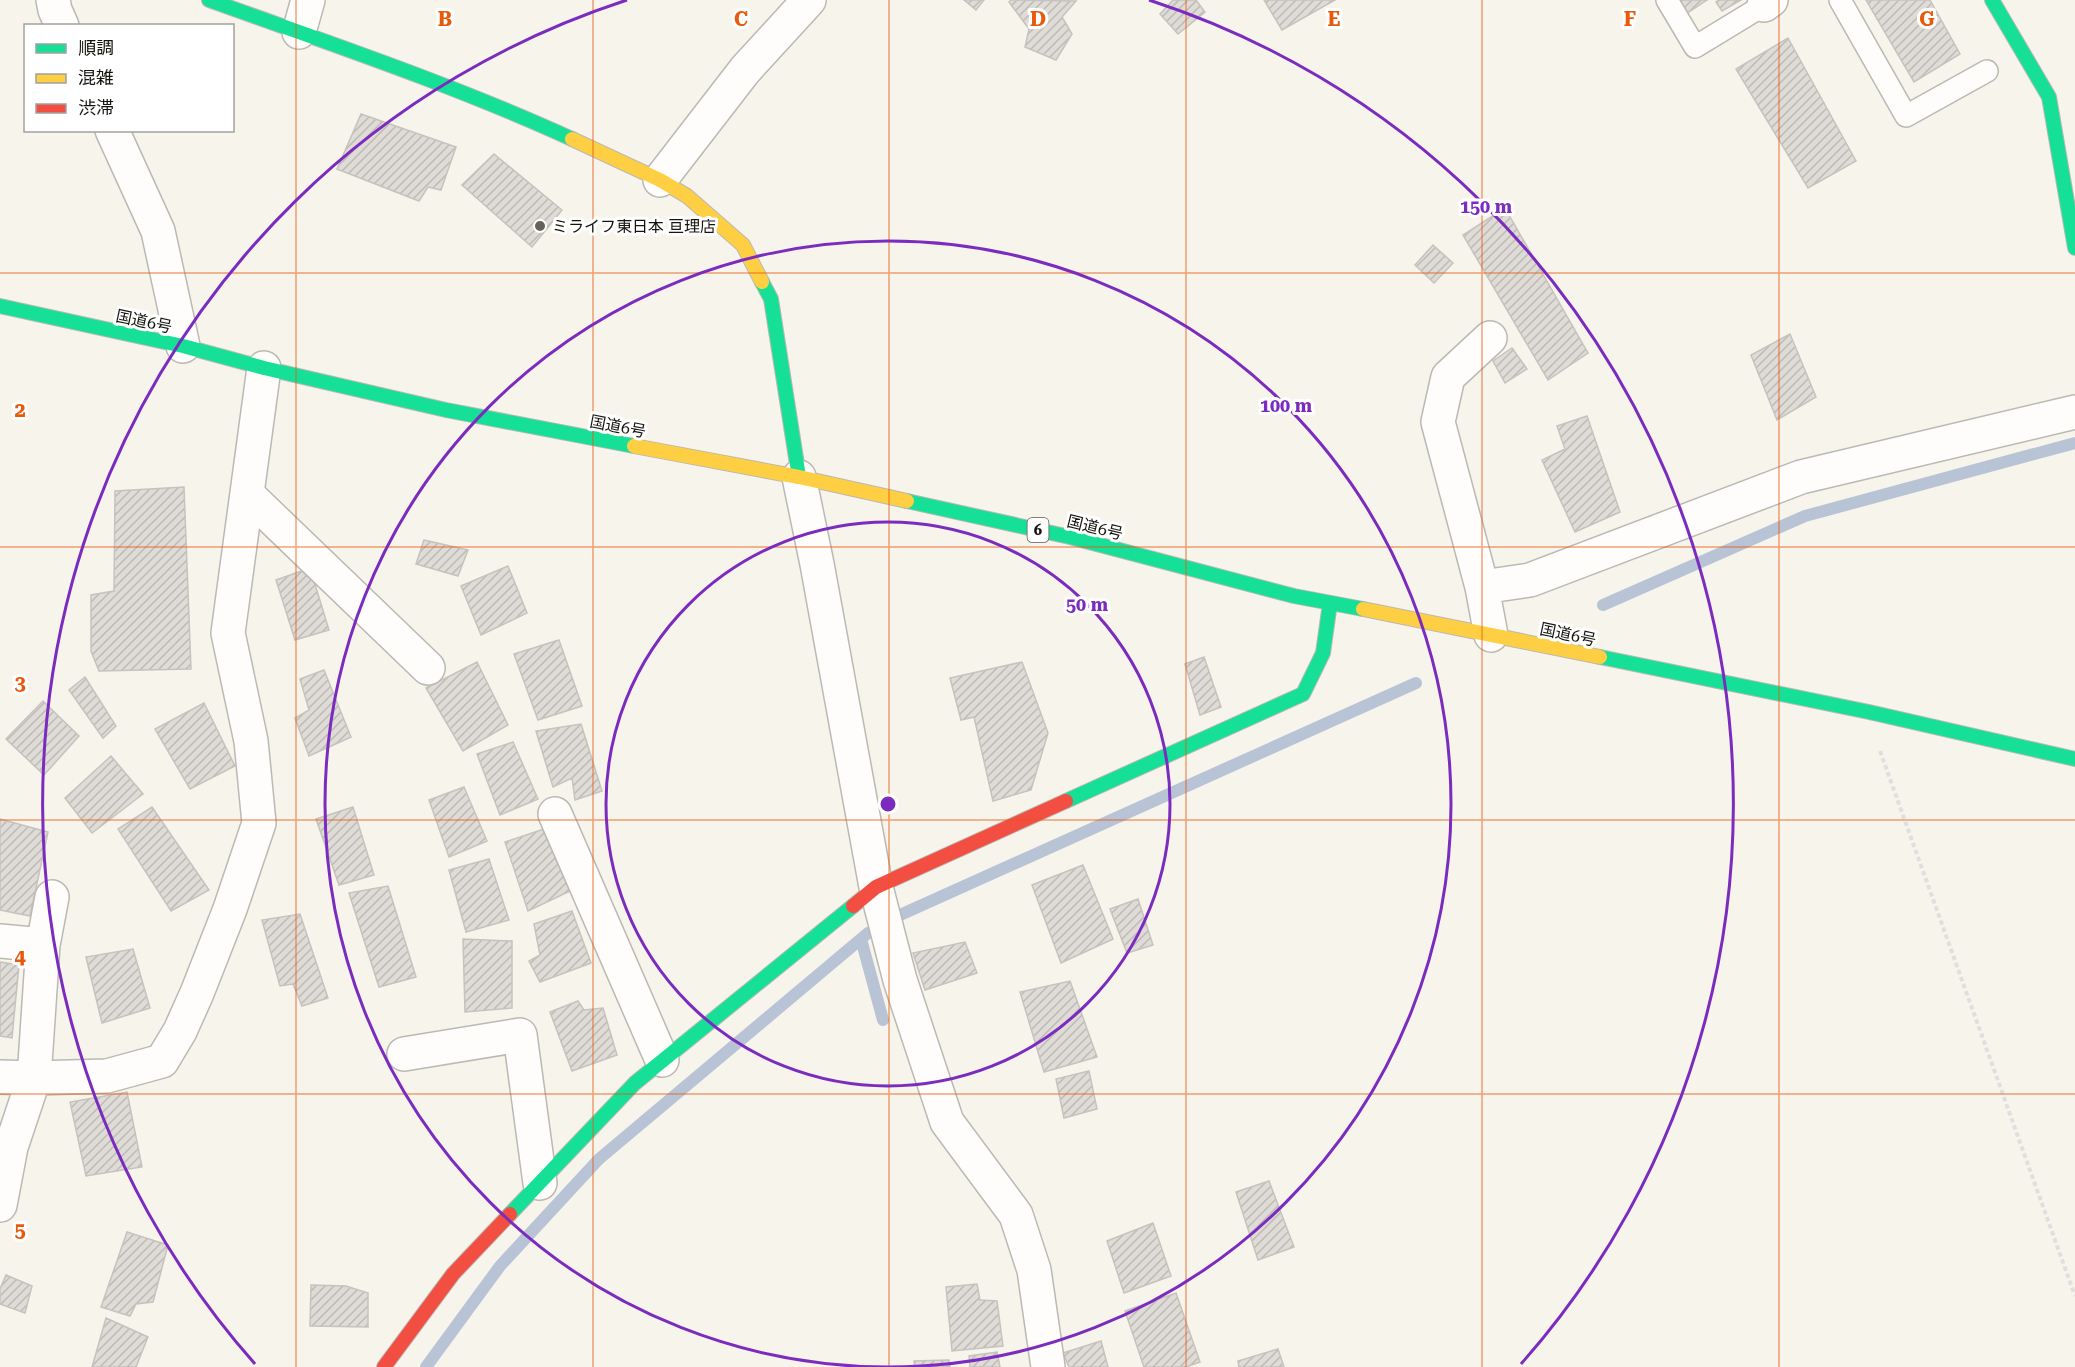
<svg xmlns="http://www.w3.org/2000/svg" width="2075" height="1367" viewBox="0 0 2075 1367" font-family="'Roboto Serif','Noto Sans JP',serif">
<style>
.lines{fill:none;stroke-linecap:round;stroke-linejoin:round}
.stream{stroke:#b8c3d6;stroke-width:12}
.building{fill:url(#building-hatch);stroke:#c6c2bd;stroke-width:1.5}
.lane-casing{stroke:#bab9b3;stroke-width:24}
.street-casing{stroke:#bab9b3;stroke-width:36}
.fast-casing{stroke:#bab9b3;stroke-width:16}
.slow-casing{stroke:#bab9b3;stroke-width:16}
.jam-casing{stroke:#bab9b3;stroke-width:16}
.path{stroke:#dfdfdd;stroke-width:4;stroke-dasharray:4.5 3;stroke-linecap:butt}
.lane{stroke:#fefdfc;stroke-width:21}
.street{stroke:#fefdfc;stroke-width:33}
.fast{stroke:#16e098;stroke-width:14}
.slow{stroke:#ffcf43;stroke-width:14}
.jam{stroke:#f24e42;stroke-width:14}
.grid{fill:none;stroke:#e8590c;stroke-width:1.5;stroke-opacity:0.55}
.ring{fill:none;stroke:#7b2cbf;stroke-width:3}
.poi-dot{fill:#64625c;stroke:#fff;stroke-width:2}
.labels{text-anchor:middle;stroke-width:6;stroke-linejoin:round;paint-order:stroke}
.shield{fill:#fff;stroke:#5b5a57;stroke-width:1.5}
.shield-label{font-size:15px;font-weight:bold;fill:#15140f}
.poi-label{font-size:16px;fill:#15140f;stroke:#fff;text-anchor:start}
.street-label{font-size:16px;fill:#15140f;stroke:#fff}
.grid-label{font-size:20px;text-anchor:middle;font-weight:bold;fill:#e8590c;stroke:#fff;stroke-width:6;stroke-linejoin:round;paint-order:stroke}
.centre{fill:#7b2cbf;stroke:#fff;stroke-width:3}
.ring-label{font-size:18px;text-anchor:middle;font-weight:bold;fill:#7b2cbf;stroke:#fff;stroke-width:6;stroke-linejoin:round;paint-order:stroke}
</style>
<defs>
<pattern id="building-hatch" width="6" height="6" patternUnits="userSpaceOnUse" patternTransform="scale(1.5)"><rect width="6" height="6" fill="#dfdbd6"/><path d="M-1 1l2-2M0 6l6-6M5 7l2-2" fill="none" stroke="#bebbb6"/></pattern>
</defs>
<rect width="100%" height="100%" fill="#f7f4ec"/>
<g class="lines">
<path class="stream" d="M1603,605L1805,516L2075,443
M900,915L1416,683
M861,939L883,1020
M426,1367L500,1266L599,1159L868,933"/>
</g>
<path class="building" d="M964,0H984L976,10Z
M1011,0L1076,1L1062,17L1072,34L1056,60L1025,47L1029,29L1009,2Z
M1173,0H1196L1205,12L1178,34L1160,14Z
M1264,0H1335L1282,30Z
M1677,0H1707L1686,14Z
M1719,0H1741L1722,11L1716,2Z
M1866,0H1930L1960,54L1914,82Z
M1788,38L1856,161L1808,188L1736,69Z
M361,114L456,147L441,190L428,187L419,201L337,169Z
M494,154L562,210L532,247L462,185Z
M1505,208L1588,353L1548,380L1463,235Z
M1433,245L1453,263L1434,283L1415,265Z
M1790,334L1816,397L1777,420L1751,355Z
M1512,348L1527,369L1505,383L1493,361Z
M1587,416L1620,512L1575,532L1542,460L1565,449L1557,426Z
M184,487L191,669L99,671L91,651V595L114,591L115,491Z
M424,540L468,550L458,576L416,564Z
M508,566L527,613L481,635L461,586Z
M310,568L329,630L295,640L276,580Z
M559,640L582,706L538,720L514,654Z
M1204,657L1221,707L1200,715L1185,664Z
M477,662L508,725L463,751L426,688Z
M1022,662L1048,733L1031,790L993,801L974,717L961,720L950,678Z
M324,670L351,737L309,756L295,718L309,710L300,679Z
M85,677L116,726L103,738L69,690Z
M43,701L79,736L44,775L6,739Z
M204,703L235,766L190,789L155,729Z
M581,724L602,791L575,800L572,778L553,787L536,731Z
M513,742L538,799L500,815L477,754Z
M111,756L143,794L92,833L65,798Z
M464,787L487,841L449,857L429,800Z
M152,807L209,890L171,911L118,829Z
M353,807L374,875L339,885L316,819Z
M0,819L48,832L30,916L0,910Z
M547,828L570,891L528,911L505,842Z
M489,859L509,920L466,932L449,870Z
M1083,865L1113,939L1061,963L1032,885Z
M388,886L416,977L379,987L349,893Z
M1138,899L1153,945L1127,953L1110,909Z
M572,911L591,963L540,982L529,961L540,955L534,924Z
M300,914L328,998L302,1006L293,984L280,986L262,920Z
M463,939L512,941V1008L465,1012Z
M965,942L977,973L925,990L913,953Z
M133,949L150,1008L102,1023L86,957Z
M0,962L19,965L12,1038L0,1036Z
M1070,981L1097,1057L1044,1072L1020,992Z
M578,1001L584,1010L603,1008L617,1055L572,1071L550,1012Z
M1089,1071L1097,1109L1064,1118L1056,1079Z
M127,1092L142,1167L86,1176L70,1102Z
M1269,1181L1294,1247L1258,1260L1236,1192Z
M1153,1223L1171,1276L1124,1293L1107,1241Z
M127,1232L168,1245L153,1302L136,1304L130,1316L101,1307Z
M6,1275L32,1286L25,1313L0,1304V1289Z
M977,1284L980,1300L997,1301L1003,1346L952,1351L946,1287Z
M311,1285L346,1286L368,1293V1327L310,1326Z
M1176,1293L1200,1362L1186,1367H1144L1125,1311Z
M106,1318L148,1337L136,1367H92Z
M1101,1341L1108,1367H1069L1063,1353Z
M1278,1349L1284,1367H1239L1238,1361Z
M997,1352L1000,1367H970L969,1356Z
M949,1360L950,1367H915L914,1361Z"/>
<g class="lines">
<g class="lane-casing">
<path id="lane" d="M1667,0L1695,47L1764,5
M1840,0L1906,116L1987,71"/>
</g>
<g class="street-casing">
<path id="street" d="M53,0L55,10L62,26
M1764,5L1771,0
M299,32L308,0
M112,130L158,231L183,346
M660,180L745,70L809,0
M1490,338L1448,377L1438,422L1482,587L1491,635
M799,477L817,564L876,887L900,980L947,1122L1016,1215L1034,1270L1048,1367
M247,494L428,668
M1482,587L1530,580L1801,477L2075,412
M555,814L662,1060
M0,941L43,945
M404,1054L520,1035L540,1183
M0,1077L34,1078L107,1076L162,1061L180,1031L197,993L230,909L259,823L251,741L228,633L264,368
M0,1205L11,1147L34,1078L43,945L52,897"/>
</g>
<g class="fast-casing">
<path id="fast" d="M209,0C331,44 454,85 572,139
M1992,0L2049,97L2075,248
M762,282L771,299L799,477
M0,306L183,346L264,368L446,410L634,446
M907,501L1070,537L1294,596L1363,609
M1600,657L1869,712L2075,759
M1066,801L1303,694L1323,653L1330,603
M510,1214L635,1083L853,906"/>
</g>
<g class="slow-casing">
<path id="slow" d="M572,139L660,180L687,196L743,245L762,282
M634,446L799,477L907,501
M1363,609L1600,657"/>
</g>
<g class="jam-casing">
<path id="jam" d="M853,906L876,887L1066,801
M384,1367L453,1274L510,1214"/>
</g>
<path class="path" d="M1880,751L2075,1296"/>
<use href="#lane" class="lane"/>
<use href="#street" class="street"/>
<use href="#fast" class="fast"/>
<use href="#slow" class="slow"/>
<use href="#jam" class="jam"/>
</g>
<path class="grid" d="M296,0V1367M593,0V1367M889,0V1367M1186,0V1367M1482,0V1367M1779,0V1367M0,273H2075M0,547H2075M0,820H2075M0,1094H2075"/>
<g class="ring">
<circle cx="888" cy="804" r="282"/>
<circle cx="888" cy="804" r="563"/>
<path d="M255 1364A845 845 0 0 1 627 0M1149 0A845 845 0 0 1 1521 1364"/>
</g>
<circle class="poi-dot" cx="540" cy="226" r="6"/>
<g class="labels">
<rect class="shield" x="1027.5" y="518" width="21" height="24" rx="4.5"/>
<g class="shield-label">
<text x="1038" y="535">6</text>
</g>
<g class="poi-label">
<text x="552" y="232">ミライフ東日本 亘理店</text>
</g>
<g class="street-label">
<text transform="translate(144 321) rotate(12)" y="6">国道6号</text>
<text transform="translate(618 426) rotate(11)" y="6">国道6号</text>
<text transform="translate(1095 527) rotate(14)" y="6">国道6号</text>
<text transform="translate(1568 634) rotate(12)" y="6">国道6号</text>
</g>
</g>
<g class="grid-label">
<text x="445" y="26">B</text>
<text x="741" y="26">C</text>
<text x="1038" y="26">D</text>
<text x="1334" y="26">E</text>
<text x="1630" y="26">F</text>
<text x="1927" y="26">G</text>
<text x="20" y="417">2</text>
<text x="20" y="690">3</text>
<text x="20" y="964">4</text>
<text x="20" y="1237">5</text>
</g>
<circle cx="888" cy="804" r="9" class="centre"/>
<g class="ring-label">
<text x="1486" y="213">150 m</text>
<text x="1286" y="412">100 m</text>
<text x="1087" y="611">50 m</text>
</g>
<rect x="24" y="24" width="210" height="108" fill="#ffffff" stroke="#a1a19f" stroke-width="1.5"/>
<rect x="36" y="44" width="30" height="9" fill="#16e098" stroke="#a1a19f" stroke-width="1.5"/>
<text x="78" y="54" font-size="18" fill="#15140f">順調</text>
<rect x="36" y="74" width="30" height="9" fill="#ffcf43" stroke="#a1a19f" stroke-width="1.5"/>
<text x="78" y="84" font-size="18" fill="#15140f">混雑</text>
<rect x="36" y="104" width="30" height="9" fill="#f24e42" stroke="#a1a19f" stroke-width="1.5"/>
<text x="78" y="114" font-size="18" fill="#15140f">渋滞</text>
</svg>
